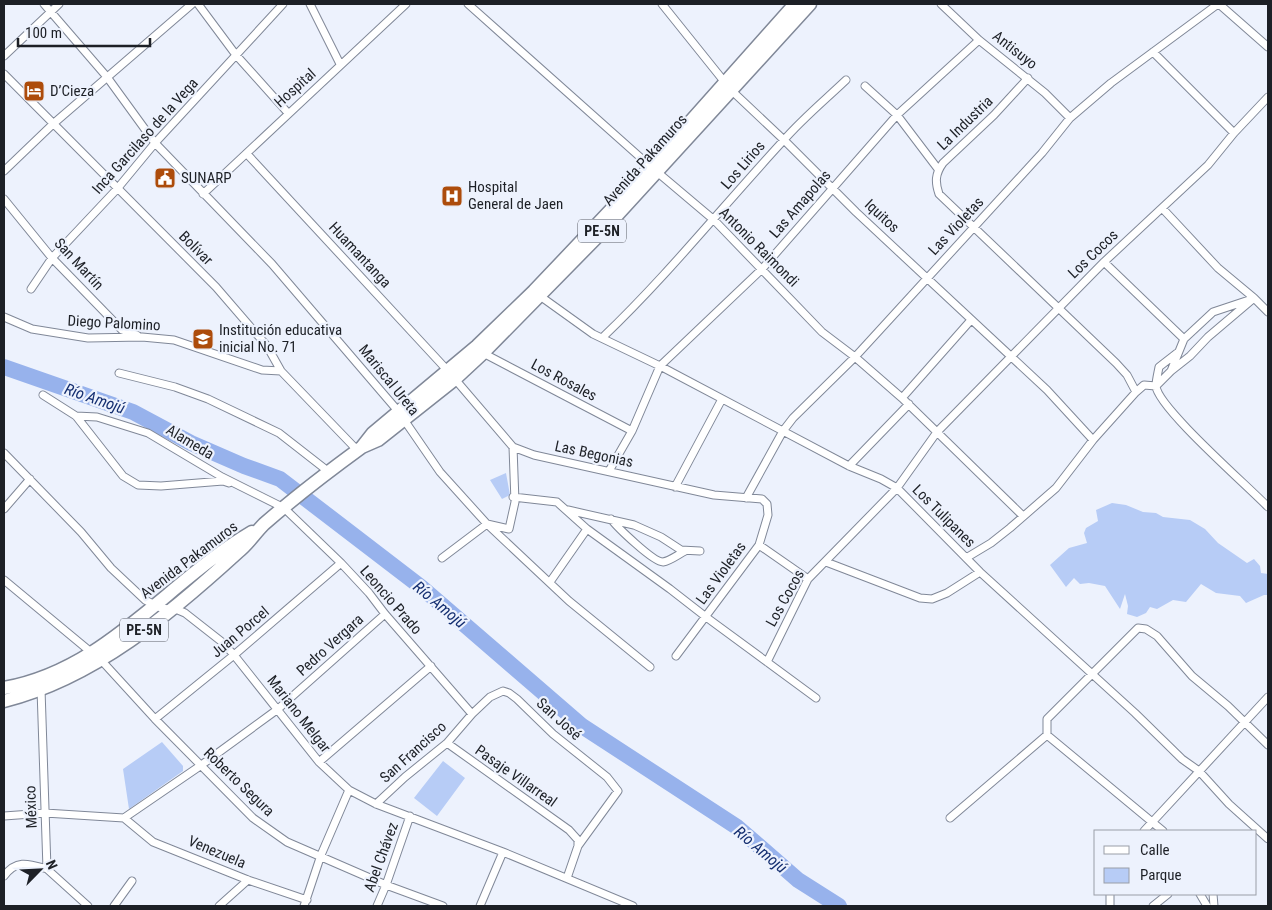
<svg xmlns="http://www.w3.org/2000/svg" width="1272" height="910" viewBox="0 0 1272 910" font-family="'Roboto Condensed',sans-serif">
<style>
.green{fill:#b7ccf6}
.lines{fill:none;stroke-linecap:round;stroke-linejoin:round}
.river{stroke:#97b2ec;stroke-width:16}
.street-casing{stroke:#808898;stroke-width:9}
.highway-casing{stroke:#808898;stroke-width:15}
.street{stroke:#fff;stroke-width:7}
.highway{stroke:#fff;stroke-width:12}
.labels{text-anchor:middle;stroke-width:4.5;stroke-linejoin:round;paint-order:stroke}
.shield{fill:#edf2fd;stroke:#5b5f66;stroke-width:1}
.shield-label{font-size:14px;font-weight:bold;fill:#1d2026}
.street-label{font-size:15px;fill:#1d2026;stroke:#edf2fd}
.poi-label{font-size:15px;fill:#1d2026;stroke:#edf2fd;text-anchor:start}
.water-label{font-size:16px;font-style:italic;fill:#152f71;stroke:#edf2fd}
</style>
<rect width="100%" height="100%" fill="#edf2fd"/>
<path class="green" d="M506,473L510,495L502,499L490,480Z
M1112,503L1126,505L1143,512L1156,513L1163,517L1190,520L1205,529L1218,543L1247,563L1254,559L1260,566L1261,573L1268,574V595H1264L1246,603L1240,596L1216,593L1201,584L1186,602L1173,600L1157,609L1150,607L1146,613L1137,617L1127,614L1128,606L1125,594L1120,609L1105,586L1089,583L1080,584L1074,578L1066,587L1050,565L1069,548L1087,543L1084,533L1086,528L1098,521L1096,510Z
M162,742L183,766V771L129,809L123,769Z
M443,761L465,778L437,816L414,798Z"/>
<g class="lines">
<path class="river" d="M4,367L133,412L191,443L244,466L280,479L421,587L582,726L737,827L798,880L839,906"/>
<g class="street-casing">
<path id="street" d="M44,4L107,77L155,143L272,264L398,411L440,472L487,524L569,601L650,667
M198,4L236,55L288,113
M310,4L340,64
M468,4L650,166L714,220L822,332L855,357L902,398L1023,516
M662,4L731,90L784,140L856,212L1047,390L1093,440
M941,4L979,40L1045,93L1070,118
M1219,4L1268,47
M1153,52L1234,133
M4,56L59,4
M4,74L216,287L267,346L281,371L358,451
M1028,78L994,115L943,163C935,174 935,182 939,194L1116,363L1127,375L1136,392
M865,86L897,115L938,169
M247,154L448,371L513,447L534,455L714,495L762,499L767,504L768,515L759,545L676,656
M4,171L53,124L192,4
M203,194C271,131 338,67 406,4
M4,199L52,258L122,330L137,335
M1162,208L1218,268L1254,298L1268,312
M1104,262L1184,339L1171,371
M31,289L52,258L117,189L155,143L283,4
M540,296L593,334L660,366L849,466L881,479L897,488L980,572L1135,713L1182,759L1199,771L1229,804L1268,839
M4,317L32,329L88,338L142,337L174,340L262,370L281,371
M603,337C667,276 723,206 783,141C802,119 825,100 846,80
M1184,339L1213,312L1249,300
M483,353L632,431
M1177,353L1159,367C1158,373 1156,380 1156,386C1157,407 1249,487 1268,507
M119,373L175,387L208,399L279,433L329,472
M1156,386L1171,371L1190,356L1208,337L1254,298
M43,395L76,416L123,476L138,485L161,486L223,481L229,483
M902,398L971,320
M76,416L97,417L148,433L222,477L284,508L341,563L369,593L385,614L472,714
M4,453L81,532L111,568L145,600L161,608L178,610L185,613L222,642L234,655L319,762L349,790L376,804L503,852L633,906
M849,466L909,404
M609,471L632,431L660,366L762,269L897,115L979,40
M675,487L722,399
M513,497L557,502L587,529L670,589L706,617L816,698
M746,498L783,431L793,418L855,357L1042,153L1070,118L1111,83L1218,4
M4,509L30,479
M568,510L634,525L661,537L681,550L700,551
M611,519C617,527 653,562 663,562C670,561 679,554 685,551
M759,545L808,579
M442,558L487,524L509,529L515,502L513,447
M966,558L991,543L1010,528L1056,488L1093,440L1136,392L1144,385L1156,386
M826,562L920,598L932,599L947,593L980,572
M4,580L92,653
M550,582L587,529
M101,660L155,719L253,818L287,842L386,885L443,906
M767,662L808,579L897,488L937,432L1104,262L1208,165L1234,133L1268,97
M41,689L47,869L88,906
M155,719L234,655L341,563
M447,743L569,830L578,840V846L567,878
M319,762L431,666
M376,804L405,777L447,743L472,714L490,697L503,691L509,693L517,699L553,734L607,777L618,791L578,846
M4,816L45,813L124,818
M124,818L200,766L278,709L385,614
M124,818L153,842L248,880L307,900
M950,818L1047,735
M1144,831L1268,697
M1163,831L1047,735V719L1138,628L1146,629L1157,636L1192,676L1228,706L1268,745
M4,876C17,859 29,864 47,869
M1200,894L1207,906
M1213,894L1214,906
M114,906L132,881
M219,906L248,880
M304,906L321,855L349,790
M377,906L386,885L410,816
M480,906L503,852
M1110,906V894
M1153,906L1168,894"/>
</g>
<g class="highway-casing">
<path id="highway" d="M795,4L625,195L534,291L477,346L373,433L362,447L378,440L455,379L483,353L599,235L810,4
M4,688C106,670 167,582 252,532
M4,701C95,678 170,614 238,552C248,544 255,533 264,524C295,497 329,471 362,447"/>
</g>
<use href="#street" class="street"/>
<use href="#highway" class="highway"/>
</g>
<defs>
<g id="hotel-square" transform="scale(1.125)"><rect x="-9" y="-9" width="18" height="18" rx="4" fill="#ad4c0b" stroke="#edf2fd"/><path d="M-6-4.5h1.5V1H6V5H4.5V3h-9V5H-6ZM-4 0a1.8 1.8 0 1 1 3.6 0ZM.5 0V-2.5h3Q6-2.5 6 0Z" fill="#fff"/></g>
<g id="civic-square" transform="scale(1.125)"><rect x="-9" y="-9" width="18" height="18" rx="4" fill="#ad4c0b" stroke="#edf2fd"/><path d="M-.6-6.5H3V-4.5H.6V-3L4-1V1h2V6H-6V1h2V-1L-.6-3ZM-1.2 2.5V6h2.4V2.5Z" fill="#fff"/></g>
<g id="hospital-square" transform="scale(1.125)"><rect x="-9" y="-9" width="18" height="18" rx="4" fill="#ad4c0b" stroke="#edf2fd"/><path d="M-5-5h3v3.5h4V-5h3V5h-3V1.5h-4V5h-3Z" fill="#fff"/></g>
<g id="school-square" transform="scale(1.125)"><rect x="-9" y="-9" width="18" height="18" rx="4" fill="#ad4c0b" stroke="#edf2fd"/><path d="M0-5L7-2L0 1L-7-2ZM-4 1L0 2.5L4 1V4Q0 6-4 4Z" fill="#fff"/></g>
</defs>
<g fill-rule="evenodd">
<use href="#hotel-square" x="34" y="91"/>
<use href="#civic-square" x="165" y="178"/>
<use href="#hospital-square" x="452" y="196"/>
<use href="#school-square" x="203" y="339"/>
</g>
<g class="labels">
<g class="shield">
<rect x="578" y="219.5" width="48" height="23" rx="4"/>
<rect x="120" y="618.5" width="48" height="23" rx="4"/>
</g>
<g class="shield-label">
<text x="602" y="236">PE-5N</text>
<text x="144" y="635">PE-5N</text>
</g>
<g class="street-label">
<text transform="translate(1015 50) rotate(38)" y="5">Antisuyo</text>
<text transform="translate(295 88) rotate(-42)" y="5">Hospital</text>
<text transform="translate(965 123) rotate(-44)" y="5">La Industria</text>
<text transform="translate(145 136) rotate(-48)" y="5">Inca Garcilaso de la Vega</text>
<text transform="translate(645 160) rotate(-48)" y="5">Avenida Pakamuros</text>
<text transform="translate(743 165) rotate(-49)" y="5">Los Lirios</text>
<text transform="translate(800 204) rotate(-49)" y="5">Las Amapolas</text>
<text transform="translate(882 216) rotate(43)" y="5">Iquitos</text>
<text transform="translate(956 226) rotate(-47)" y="5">Las Violetas</text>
<text transform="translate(759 247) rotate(45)" y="5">Antonio Raimondi</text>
<text transform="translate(196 248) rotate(45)" y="5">Bolívar</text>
<text transform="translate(1093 254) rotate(-44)" y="5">Los Cocos</text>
<text transform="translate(360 255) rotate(47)" y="5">Huamantanga</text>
<text transform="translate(79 264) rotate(47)" y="5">San Martín</text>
<text transform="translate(114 323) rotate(3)" y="5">Diego Palomino</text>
<text transform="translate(389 380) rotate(51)" y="5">Mariscal Ureta</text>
<text transform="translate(564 380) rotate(28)" y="5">Los Rosales</text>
<text transform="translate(190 442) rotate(31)" y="5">Alameda</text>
<text transform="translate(594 454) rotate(12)" y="5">Las Begonias</text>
<text transform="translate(944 516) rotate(45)" y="5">Los Tulipanes</text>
<text transform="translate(189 560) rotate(-37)" y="5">Avenida Pakamuros</text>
<text transform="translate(721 573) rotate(-54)" y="5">Las Violetas</text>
<text transform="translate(785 598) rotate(-61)" y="5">Los Cocos</text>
<text transform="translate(391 600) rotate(49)" y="5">Leoncio Prado</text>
<text transform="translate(240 632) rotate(-40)" y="5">Juan Porcel</text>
<text transform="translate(330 645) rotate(-42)" y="5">Pedro Vergara</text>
<text transform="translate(299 714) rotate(52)" y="5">Mariano Melgar</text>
<text transform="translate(559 719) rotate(42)" y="5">San José</text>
<text transform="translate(413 752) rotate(-42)" y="5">San Francisco</text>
<text transform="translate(516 776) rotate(35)" y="5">Pasaje Villarreal</text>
<text transform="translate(239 782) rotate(44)" y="5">Roberto Segura</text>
<text transform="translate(31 807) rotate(-92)" y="5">México</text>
<text transform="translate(217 852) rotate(23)" y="5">Venezuela</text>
<text transform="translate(381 857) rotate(-70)" y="5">Abel Chávez</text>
</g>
<g class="poi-label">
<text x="50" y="96">D’Cieza</text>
<text x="181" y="183">SUNARP</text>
<text x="468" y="192">Hospital<tspan x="468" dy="17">General de Jaen</tspan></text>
<text x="219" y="335">Institución educativa<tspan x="219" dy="17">inicial No. 71</tspan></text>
</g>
<g class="water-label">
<text transform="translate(95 398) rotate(19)" y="6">Río Amojú</text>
<text transform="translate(440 604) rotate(40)" y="6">Río Amojú</text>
<text transform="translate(761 849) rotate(40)" y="6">Río Amojú</text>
</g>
</g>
<rect width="1272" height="910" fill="none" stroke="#1d2026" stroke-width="10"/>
<rect x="1094" y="830" width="162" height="65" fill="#edf2fd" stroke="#9a9ea7"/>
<rect x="1104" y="846" width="25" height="8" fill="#ffffff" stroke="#9a9ea7"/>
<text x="1140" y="855" font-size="15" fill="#1d2026">Calle</text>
<rect x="1104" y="868" width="25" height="15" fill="#b7ccf6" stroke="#9a9ea7"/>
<text x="1140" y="880" font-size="15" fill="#1d2026">Parque</text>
<g transform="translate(40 870) rotate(66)" stroke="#edf2fd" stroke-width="4" paint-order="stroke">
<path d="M0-4L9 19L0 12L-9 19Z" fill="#1d2026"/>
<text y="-8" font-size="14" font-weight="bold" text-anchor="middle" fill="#1d2026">N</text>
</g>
<path d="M18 38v8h132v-8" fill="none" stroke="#1d2026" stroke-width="2.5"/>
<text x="25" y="38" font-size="15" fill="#1d2026" stroke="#edf2fd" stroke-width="4" paint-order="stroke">100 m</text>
</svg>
